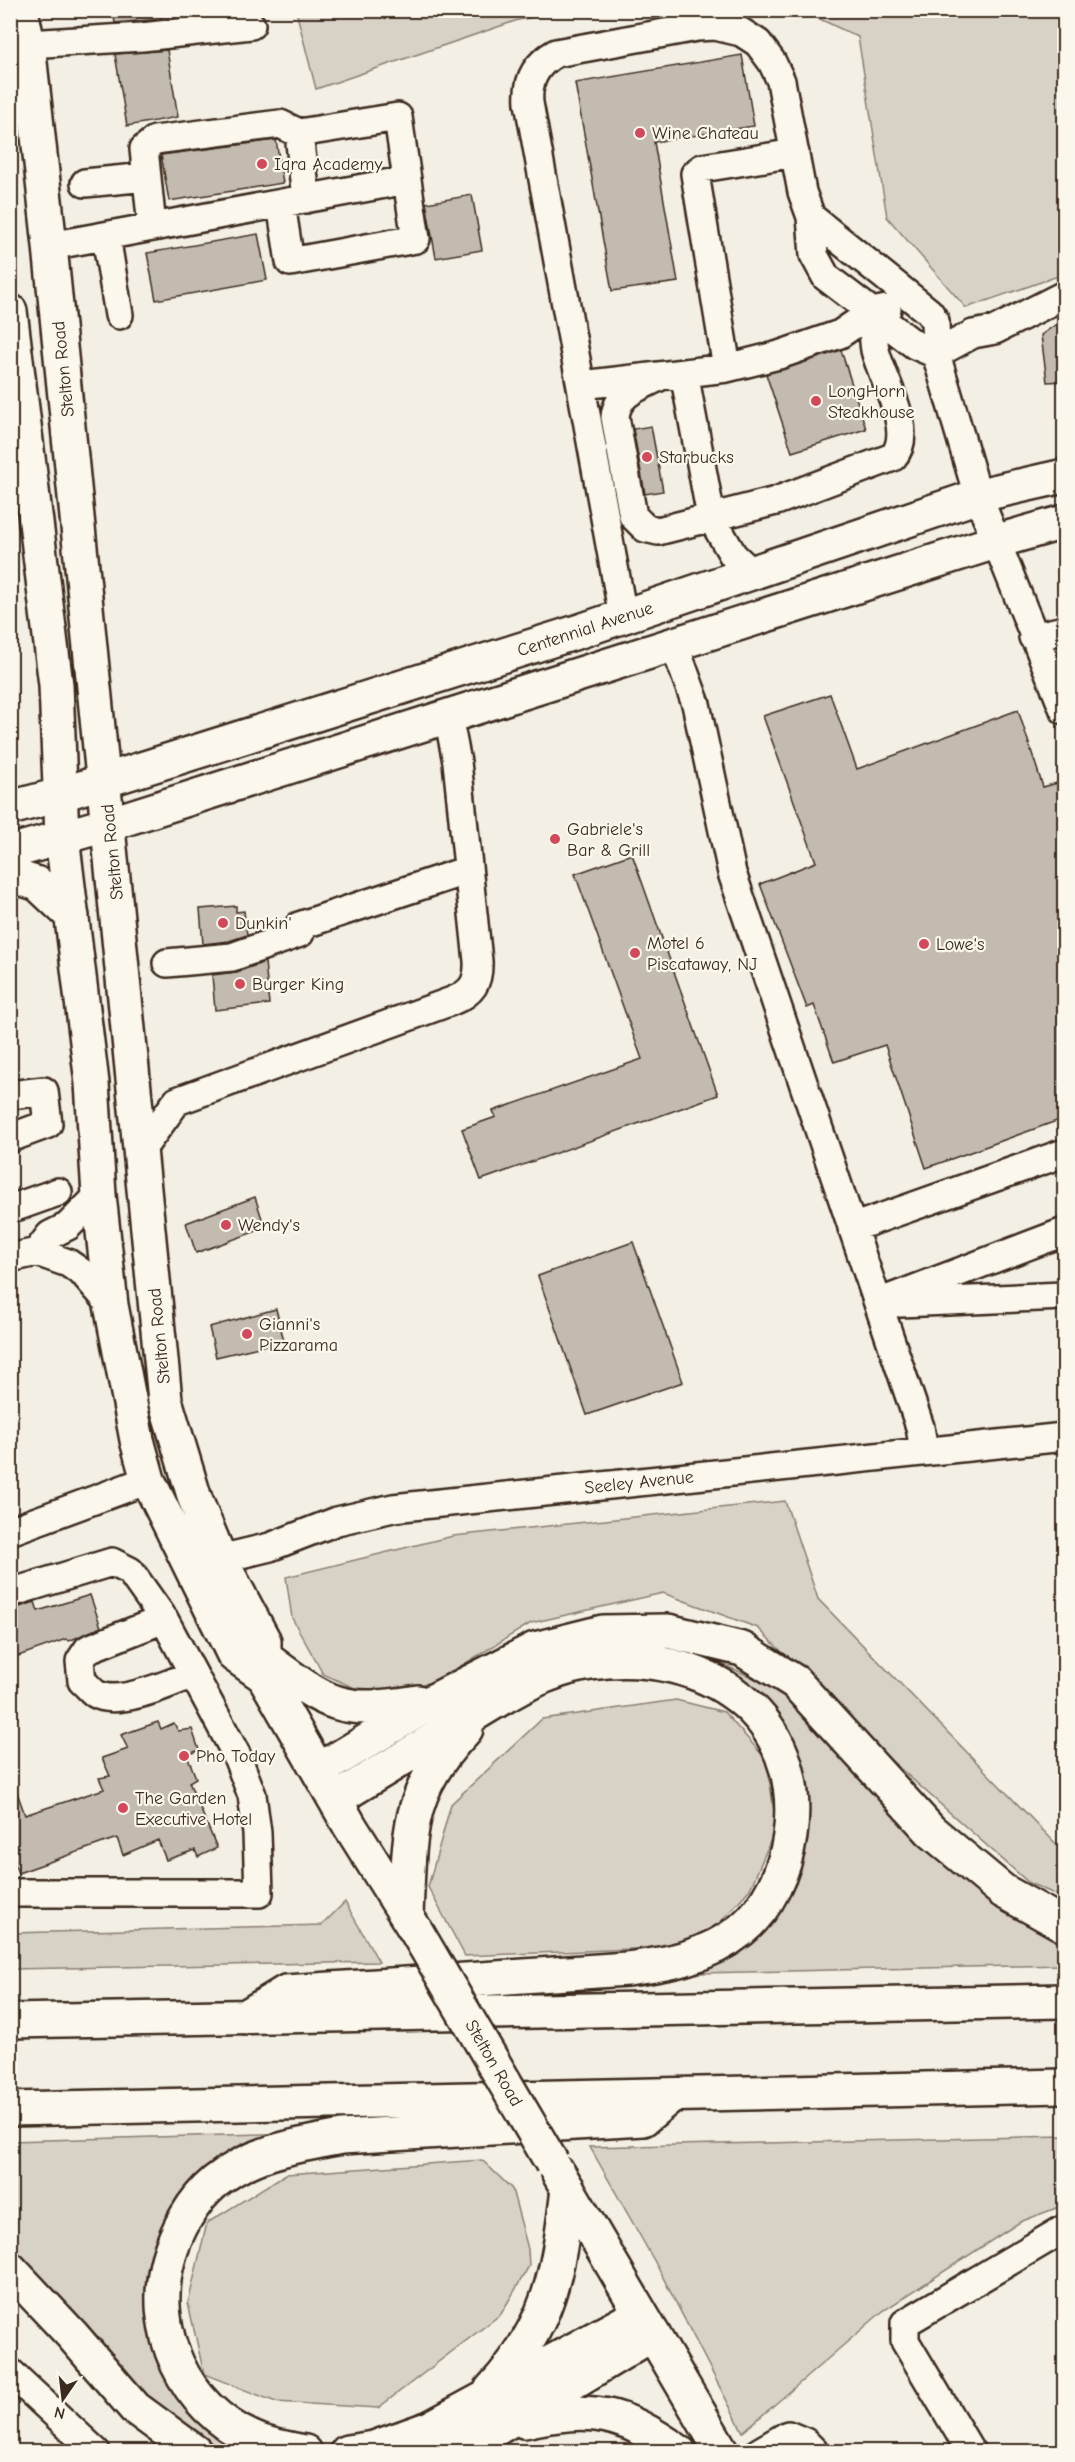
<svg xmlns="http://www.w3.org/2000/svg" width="1075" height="2462" viewBox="0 0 1075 2462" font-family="'Comic Neue',sans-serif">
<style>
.green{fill:#d8d1c6;stroke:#8a7e72;stroke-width:1.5}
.building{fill:#c3bbb0;stroke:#3b2a1e;stroke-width:1.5}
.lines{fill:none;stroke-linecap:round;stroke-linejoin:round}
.minor-casing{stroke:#3b2a1e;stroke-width:32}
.major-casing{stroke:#3b2a1e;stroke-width:38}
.highway-casing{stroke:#3b2a1e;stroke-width:38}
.minor{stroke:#fbf7ec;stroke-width:27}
.major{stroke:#fbf7ec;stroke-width:33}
.highway{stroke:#fbf7ec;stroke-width:33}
.major-bridge-casing{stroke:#3b2a1e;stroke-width:38;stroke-linecap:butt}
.major-bridge{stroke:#fbf7ec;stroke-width:33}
.poi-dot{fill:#d1495b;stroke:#fbf7ec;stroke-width:2}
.labels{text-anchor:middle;stroke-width:4.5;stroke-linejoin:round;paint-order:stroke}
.poi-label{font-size:18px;fill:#3b2a1e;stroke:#fbf7ec;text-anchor:start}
.street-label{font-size:18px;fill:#3b2a1e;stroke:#fbf7ec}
</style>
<rect width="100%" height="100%" fill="#f3efe4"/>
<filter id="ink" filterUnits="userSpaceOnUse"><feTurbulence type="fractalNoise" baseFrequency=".0167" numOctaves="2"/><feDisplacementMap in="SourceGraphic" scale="12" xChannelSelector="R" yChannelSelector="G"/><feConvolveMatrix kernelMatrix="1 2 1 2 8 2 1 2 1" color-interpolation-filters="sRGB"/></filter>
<g filter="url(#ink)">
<path class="green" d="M296,11V10L565,11L518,20L316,89Z
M803,11H1064V274L966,308L887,217L858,37Z
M785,1501L818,1599L1064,1852V1898L1029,1883L876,1747L758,1628L663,1593L531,1623L435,1682L368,1694L323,1674L292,1618L286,1577L453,1536Z
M720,1663L794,1696L1064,1941V1965L701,1973L760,1934L802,1858L805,1775L761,1697Z
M676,1700L724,1712L767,1760L776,1828L750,1889L716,1927L679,1947L465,1956L428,1887L451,1804L542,1719Z
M345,1902L379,1962L11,1969V1933L322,1925Z
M337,2132L299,2136L163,2237L195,2412L230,2451L192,2434L155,2409L11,2254L10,2141Z
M1064,2136V2205L1020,2222L883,2311L743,2432L656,2264L590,2147Z
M482,2160L512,2189L528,2249L529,2266L501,2314L378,2408L276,2402L204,2374L188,2303L207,2223L286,2174Z"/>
<path class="building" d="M113,10H160L162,19L115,23Z
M167,50L178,117L127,126L115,54Z
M742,55L754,126L654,142L678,282L612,291L575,83Z
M276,140L283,183L169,201L161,155Z
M472,195L482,250L436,258L426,203Z
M258,234L267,280L156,300L147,253Z
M1065,318V381L1047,382L1041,335Z
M841,350L866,429L792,452L766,374Z
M651,426L663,491L645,494L633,429Z
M830,694L857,769L1018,710L1043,787L1061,782L1065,792V1118L926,1168L885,1045L834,1062L814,1005L807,1008L760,884L816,862L763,716Z
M632,854L718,1095L481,1180L462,1129L496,1117L493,1111L642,1059L575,874Z
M236,906V912L244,911L247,935L229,941L203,944L200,909Z
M265,962L269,1004L215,1010L212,975L237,972Z
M255,1197L265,1228L196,1253L186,1223Z
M633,1242L683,1382L587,1415L538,1276Z
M276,1309L284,1341L216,1357L209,1327Z
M90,1595L101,1627L69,1641L66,1639L10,1659V1610L35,1602L38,1611Z
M158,1722L161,1729L174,1723L178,1731L192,1729L199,1750L187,1755L196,1778L189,1782L217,1848L198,1857L195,1850L166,1860L158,1840L123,1855L117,1838L18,1873L10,1853V1782L13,1781L25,1815L104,1789L99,1778L110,1776L102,1758L128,1749L121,1735Z"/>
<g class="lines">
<g class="minor-casing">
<path id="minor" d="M28,44L142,37L251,25
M85,183L147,177
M281,204L290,262L416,239L407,180
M811,217L929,312L935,321L936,354L978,496L1064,710
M152,227L144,149L155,140L280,124L299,133
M106,236L119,315
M50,246L407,180L398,117L299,133L306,199
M727,368L695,174L702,168L795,153
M684,373L711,517L733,555L752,573
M659,377C639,387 617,393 615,417L633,516L645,528L658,531L776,501L893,457C916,431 882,380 875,350C873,338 873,325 872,312
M582,385L727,368L779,355L840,334L872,312L887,309
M623,616L529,103C527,80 536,64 556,53L697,27L715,26L741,32L758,43L772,62L781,81L802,192L811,217L814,255L826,277L915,345L936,354L973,334L995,330L1064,295
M1033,637L1064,630
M674,644L696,704L732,873L920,1427L924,1451
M299,926L468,870
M167,963L232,957L300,933
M10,1095L44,1091L48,1124L10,1138
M141,1150L177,1101L452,1001C472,993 479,983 478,961L457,762L448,716
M99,1195L68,1226L50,1235L37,1252L68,1263L84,1274L111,1305
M10,1209L58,1192
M852,1228L1064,1153
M10,1258L37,1252
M878,1303L1064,1232
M900,1303L1064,1296
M10,1531L148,1480
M220,1559L270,1547L337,1521L393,1508L1064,1437
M10,1593L112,1562L130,1571L164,1619L236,1754L252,1795L257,1833L259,1893H10
M164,1619L88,1649L80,1661L82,1681C87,1685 91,1691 96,1694C118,1707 171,1683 193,1674
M10,2372L96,2452
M759,2452L788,2435L805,2442L815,2452
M971,2452L905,2341V2323L1064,2229"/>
</g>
<g class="major-casing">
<path id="major" d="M21,10L28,44L50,246L165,1400L195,1499L220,1559L264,1641V1676
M10,311L56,685L62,837L92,1083L99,1195L111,1305L137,1440L148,1480L234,1655L264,1676L350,1826L414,1928
M10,808L59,795L580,631L984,494L1064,476
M10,852L109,824L1008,538L1064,522
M10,875L38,884L72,916
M559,2174L722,2452"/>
</g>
<g class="highway-casing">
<path id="highway" d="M265,1658C327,1704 339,1715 418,1702
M319,1770L435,1700L535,1649L603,1632L668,1631L742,1649L795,1682L931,1831L1003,1891L1064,1925
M406,1914C410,1834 405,1792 466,1729
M245,2017L286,1992L627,1969C668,1964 707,1957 741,1930C769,1907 785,1871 790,1836C807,1713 703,1647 591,1663C540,1670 495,1702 452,1728C414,1752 375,1775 336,1799
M10,2021L1064,2001
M10,2109L1064,2086
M10,2269L72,2335L135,2408L195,2452
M491,2390C550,2326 558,2273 568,2189
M524,2421C594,2406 620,2411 679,2452
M305,2452C288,2449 269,2446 252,2438C184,2408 149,2330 168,2260C176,2231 192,2201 215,2182C252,2152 297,2145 342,2137L643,2119L672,2095
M347,2452L374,2448L430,2428L640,2314
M451,2452L499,2427L653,2334"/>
</g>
<use href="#minor" class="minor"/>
<use href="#major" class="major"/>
<use href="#highway" class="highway"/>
<g class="major-bridge-casing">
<path id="major-bridge" d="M415,1929L552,2163"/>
</g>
<use href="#major-bridge" class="major-bridge"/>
</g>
</g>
<g class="poi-dot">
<circle cx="640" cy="133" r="6"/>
<circle cx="262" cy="164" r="6"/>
<circle cx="816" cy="401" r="6"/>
<circle cx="647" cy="457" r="6"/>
<circle cx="555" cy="839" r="6"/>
<circle cx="223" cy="923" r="6"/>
<circle cx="924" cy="944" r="6"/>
<circle cx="635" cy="953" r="6"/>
<circle cx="240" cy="984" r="6"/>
<circle cx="226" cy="1225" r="6"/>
<circle cx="247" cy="1334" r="6"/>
<circle cx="184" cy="1756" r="6"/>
<circle cx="123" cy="1808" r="6"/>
</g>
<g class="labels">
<g class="poi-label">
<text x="652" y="139">Wine Chateau</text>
<text x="274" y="170">Iqra Academy</text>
<text x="828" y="397">LongHorn<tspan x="828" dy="21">Steakhouse</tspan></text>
<text x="659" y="463">Starbucks</text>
<text x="567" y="835">Gabriele's<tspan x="567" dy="21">Bar &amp; Grill</tspan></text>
<text x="235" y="929">Dunkin'</text>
<text x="647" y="949">Motel 6<tspan x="647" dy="21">Piscataway, NJ</tspan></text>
<text x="936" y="950">Lowe's</text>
<text x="252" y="990">Burger King</text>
<text x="238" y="1231">Wendy's</text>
<text x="259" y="1330">Gianni's<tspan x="259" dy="21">Pizzarama</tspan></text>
<text x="196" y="1762">Pho Today</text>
<text x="135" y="1804">The Garden<tspan x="135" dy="21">Executive Hotel</tspan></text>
</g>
<g class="street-label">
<text transform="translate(63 369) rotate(-96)" y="6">Stelton Road</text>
<text transform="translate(585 629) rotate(-18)" y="6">Centennial Avenue</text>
<text transform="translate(112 852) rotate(-96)" y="6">Stelton Road</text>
<text transform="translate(159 1336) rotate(-96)" y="6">Stelton Road</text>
<text transform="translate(639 1482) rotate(-6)" y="6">Seeley Avenue</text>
<text transform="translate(494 2063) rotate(60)" y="6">Stelton Road</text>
</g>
</g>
<rect width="1075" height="2462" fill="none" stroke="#fbf7ec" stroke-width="36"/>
<rect x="18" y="18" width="1039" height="2426" fill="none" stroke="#3b2a1e" stroke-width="2" filter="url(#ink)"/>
<g transform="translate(63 2399) rotate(194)" stroke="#fbf7ec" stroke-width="4.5" paint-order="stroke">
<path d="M0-4.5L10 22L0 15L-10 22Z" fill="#3b2a1e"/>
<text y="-9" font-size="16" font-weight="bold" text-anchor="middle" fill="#3b2a1e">N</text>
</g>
</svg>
